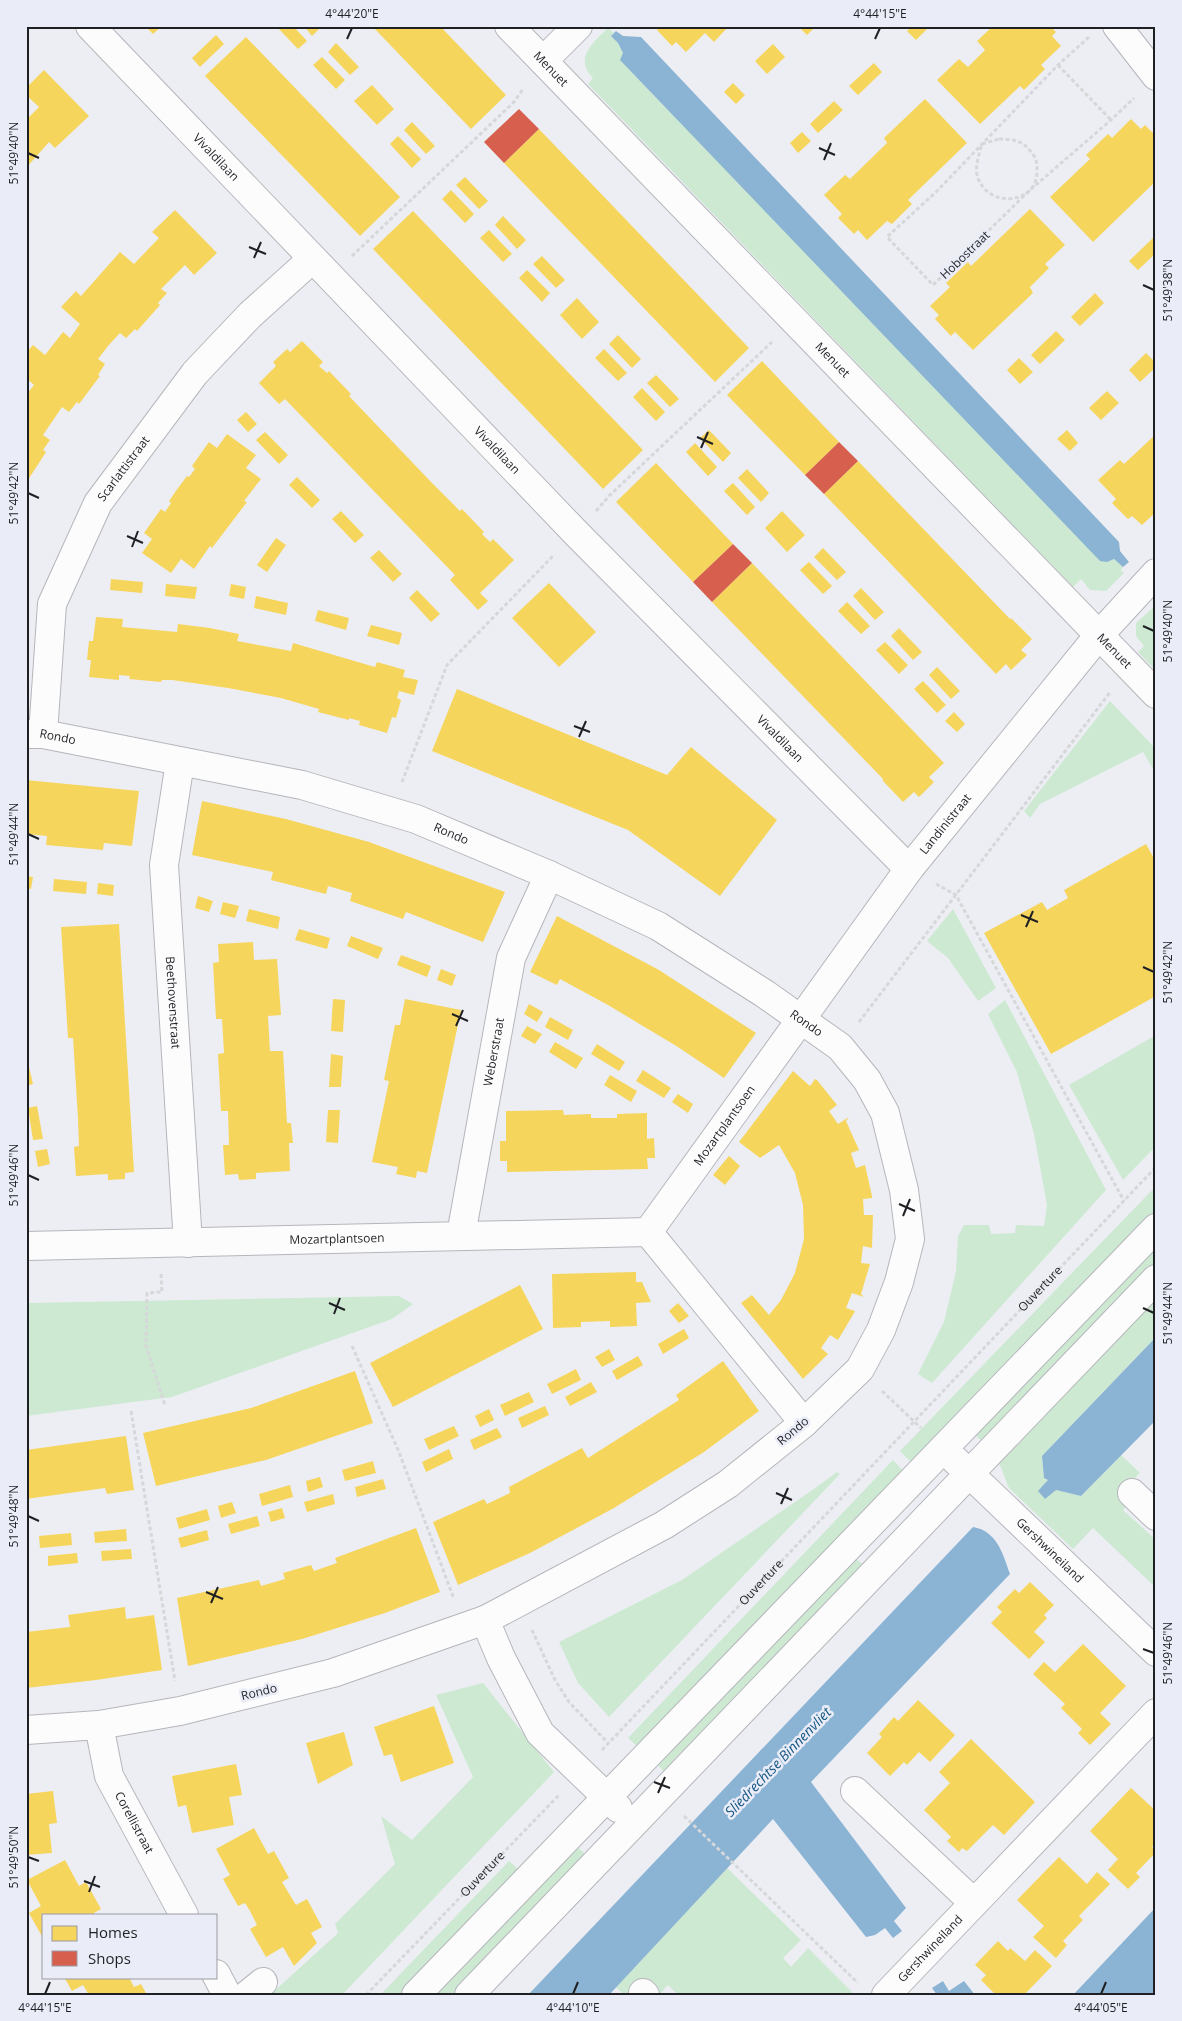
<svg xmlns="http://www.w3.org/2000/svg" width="1182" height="2021" viewBox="0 0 1182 2021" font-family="'Open Sans',sans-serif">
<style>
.green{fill:#cde9d2}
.water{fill:#8ab3d4}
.homes{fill:#f6d55c}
.shops{fill:#d6604d}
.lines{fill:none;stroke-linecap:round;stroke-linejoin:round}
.minor-casing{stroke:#b5b6bb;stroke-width:30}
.path{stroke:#d6d7d9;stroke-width:3;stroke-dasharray:4 2.5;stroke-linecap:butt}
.minor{stroke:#fcfcfd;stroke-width:28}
.ticks{fill:none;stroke:#1f2024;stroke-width:2}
.labels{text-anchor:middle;stroke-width:5;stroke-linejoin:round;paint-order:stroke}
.street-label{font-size:12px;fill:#1f2024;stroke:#eaecf7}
.water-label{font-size:14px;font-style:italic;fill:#155783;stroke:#eaecf7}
.neatline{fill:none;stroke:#1f2024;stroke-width:2}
.ticks-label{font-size:12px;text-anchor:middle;fill:#1f2024}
</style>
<rect width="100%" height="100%" fill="#edeef4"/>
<path class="green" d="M608,28L614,33L611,36L618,43L623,53L1107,562L1114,559L1123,567L1121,570L1124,573L1106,591L1090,590L1081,579L1073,587L588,84L593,78C573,58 594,42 608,28Z
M1156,605V671L1138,652L1144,646L1136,636V623Z
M1110,701L1156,749V774L1143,752L1040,804L1030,818L1024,811Z
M953,909L996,988L978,1001L948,958L927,941Z
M1005,1000L1106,1190L932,1383L918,1374L944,1322L956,1271L958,1236L964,1225H989L991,1234L1015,1233L1016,1225L1044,1226L1047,1205L1034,1134L1017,1072L988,1014Z
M1156,1035V1146L1123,1180L1069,1085Z
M1156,1186V1213L915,1466L900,1451Z
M1156,1239V1267L986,1445L972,1432Z
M1156,1295V1337L1042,1456L1044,1478L1048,1480L1056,1490L1081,1496L1121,1455L1140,1473L1122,1491L1132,1500L1123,1510L1156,1540V1588L1093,1528L1073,1549L1009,1488C1005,1480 1002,1466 997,1461Z
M399,1296L413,1304L392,1319L172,1397L26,1416V1303Z
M893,1460L906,1474L641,1750L628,1738Z
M837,1472L840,1474L609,1717L578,1683L559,1642L682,1580L811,1491Z
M854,1557L867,1568L668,1776L656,1763Z
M483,1683L554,1772L342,1995H270L338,1933L335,1924L395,1864L381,1816L412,1840L473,1777L436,1695Z
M575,1845L590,1858L460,1995H434Z
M509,1861L523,1873L408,1995H380Z
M727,1868L801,1940L783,1958L791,1967L808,1948L855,1995H678L668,1985L659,1995L648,1985L639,1995H624L616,1987Z"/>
<path class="water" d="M616,31L623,36L641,37L1119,542L1120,551L1129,562L1123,567L1114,559L1107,562L1100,561L620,60L623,53L618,43L611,36Z
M1156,1337V1420L1081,1496L1056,1490L1045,1499L1038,1491L1048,1480L1044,1478L1042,1456Z
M973,1527C997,1531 1003,1554 1010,1574L811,1782L906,1908L894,1921L902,1931L893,1938L885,1928L875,1935L866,1937L773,1819L609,1995H528Z
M1156,1907V1995H1073Z
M943,1981L949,1991L964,1981L975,1995H937L932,1988Z"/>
<path class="homes" d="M145,26H162L153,34Z
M276,26H293L307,41L298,49Z
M304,26H320L321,27L312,36Z
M372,26H440L506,95L471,129Z
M660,26H729L714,42L705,33L686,52L676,42L672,46L657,30Z
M798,26H816L807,35Z
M912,26H930L916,40L907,31Z
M993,26H1050L1056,32L1052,36L1061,46L1041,65L1045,69L1024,90L1020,86L980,124L937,80L959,59L968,67L985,50L977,41Z
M216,35L224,44L200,67L192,58Z
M246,37L400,197L360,236L205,76Z
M336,43L359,67L350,75L328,52Z
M773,44L785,57L767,74L755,61Z
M322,57L345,80L336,89L313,65Z
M874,63L882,72L858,95L849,86Z
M44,70L89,116L55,148L49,142L26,168V120L39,107L26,95V88Z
M733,83L745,95L736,104L724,92Z
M372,85L394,109L377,125L354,101Z
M925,99L967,143L908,200L912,204L892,224L887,221L867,240L858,230L854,234L838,218L842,214L824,195L845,175L850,179L887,143L884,138Z
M834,101L843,110L818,133L810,124Z
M1131,119L1141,129L1145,125L1156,136V181L1093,242L1050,197L1090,159L1086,155L1108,134L1112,138Z
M412,122L435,146L426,154L404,130Z
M539,129L749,348L715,382L504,163Z
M802,132L811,141L798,153L790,143Z
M398,136L421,159L412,168L390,144Z
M465,177L488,201L479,209L456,185Z
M451,190L474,214L465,223L442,199Z
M1030,209L1065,245L1045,264L1049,268L1030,287L1033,293L973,350L955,332L951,336L935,319L939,315L930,306L950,287L946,283L968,262L971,266Z
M175,210L217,253L194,275L185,265L161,289L167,293L158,303L160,305L137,331L135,329L126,338L120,333L108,346L98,359L105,364L98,375L100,376L79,404L77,402L69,412L62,407L43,435L50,440L43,450L46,452L26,483V395L34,385L26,378V353L33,345L45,355L63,332L70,338L80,324L61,307L76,291L81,296L120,252L134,264L159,238L152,232Z
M413,211L643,450L603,489L373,249Z
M503,216L526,240L517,249L495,225Z
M489,230L512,254L503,262L480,238Z
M1153,238L1156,240V253L1138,270L1129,261Z
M542,256L565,280L556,288L533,264Z
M527,270L550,293L542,302L519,278Z
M1095,293L1104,303L1080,326L1071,317Z
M577,298L599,322L582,339L560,315Z
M1056,331L1065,340L1040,364L1031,355Z
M618,335L641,359L632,368L609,344Z
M302,341L323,362L319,366L327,373L329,371L351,394L349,396L432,483L460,511L462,509L484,532L482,534L490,542L493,539L514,560L480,593L488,601L478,610L450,580L455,575L285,399L279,404L259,383L276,366L273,362L287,349L290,352Z
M604,349L627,373L618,381L595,358Z
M1146,353L1156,363V367L1140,382L1129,370Z
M1019,358L1033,372L1020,384L1007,370Z
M762,361L839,442L805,475L727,395Z
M656,375L679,399L670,407L647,383Z
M642,388L665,412L656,421L633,397Z
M1107,391L1119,403L1101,420L1089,408Z
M246,412L257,424L248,432L237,420Z
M709,430L731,453L723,462L700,438Z
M1067,430L1078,443L1070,451L1057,439Z
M265,432L288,455L279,464L256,440Z
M227,434L256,455L246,468L261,479L244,501L247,502L212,548L210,546L194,569L181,559L171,573L142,553L152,539L144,533L161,509L165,512L171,503L169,501L178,488L187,476L189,477L195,469L192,466L209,442L217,448Z
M1156,434V512L1142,525L1132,516L1128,519L1112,503L1116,499L1098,480L1120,460L1124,464Z
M695,443L717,467L708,476L686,452Z
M858,461L1010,619L1011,618L1032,639L1021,650L1027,655L1011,670L1006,664L996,674L824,494Z
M656,463L733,544L693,582L616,502Z
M747,469L769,493L761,502L738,478Z
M297,477L320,500L312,508L289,485Z
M733,483L755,507L747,515L724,491Z
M341,511L364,535L355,543L332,519Z
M782,511L805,535L787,552L765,528Z
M276,538L286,545L267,572L257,565Z
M823,548L846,572L837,580L814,557Z
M379,550L402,574L393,582L370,558Z
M809,562L832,586L823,594L800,570Z
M752,563L944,763L929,777L934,782L919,797L914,792L903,802L883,781V779L712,602Z
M111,579L143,582L142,593L110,590Z
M549,583L596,632L559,667L512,618Z
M166,584L197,587L195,599L165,596Z
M231,584L246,587L244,599L229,596Z
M861,588L884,612L875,620L853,596Z
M417,590L440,614L431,622L409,598Z
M256,596L288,603L286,615L254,608Z
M847,602L870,626L861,634L838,611Z
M318,610L349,618L346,630L315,621Z
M96,617L123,619L122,627L177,632L178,624L210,628L239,634L237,641L291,651L293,643L375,667L377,662L405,670L403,677L418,680L414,695L399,691L397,698L401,700L396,718L392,717L387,733L359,725L360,721L349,718V720L318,712L319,709L281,698L228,688L172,680H162L161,682L129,679L130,676L119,675V680L89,677L91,660H87L89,641H93Z
M371,625L402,633L399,645L367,636Z
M899,628L922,652L913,660L891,636Z
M885,642L908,665L899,674L876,650Z
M937,667L960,691L951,699L929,675Z
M923,681L946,705L937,713L914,689Z
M457,689L667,775L691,747L777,820L720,896L628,830L432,751Z
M954,712L965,724L957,732L945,721Z
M26,780L139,791L132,846L104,843L103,850L46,845L47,836L26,834Z
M202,801L286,819L369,842L505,892L483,942L406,912L403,919L350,901L352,893L328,886L326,894L271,880L273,872L192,855Z
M1146,844L1156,862V996L1051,1054L984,933L1042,902L1047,910L1068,898L1064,890Z
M26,876L33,877L31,889L26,888Z
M54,879L87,882L86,894L53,891Z
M98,883L114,885L113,896L97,894Z
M198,896L213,901L209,912L195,908Z
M223,902L239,906L235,918L220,914Z
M249,909L280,917L278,929L246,921Z
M557,916L659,970L756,1033L724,1078L678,1047L608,1005L560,979L557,985L530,972Z
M119,924L134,1172L125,1173V1179L108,1180V1174L76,1176L74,1147L79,1146L78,1119L73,1038H68L61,927Z
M299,929L330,938L327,949L295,940Z
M351,936L383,948L378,959L347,946Z
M253,942L254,960L277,959L281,1015L268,1016L270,1051H283L287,1123H291L293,1143H289L290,1171L256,1173V1179L239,1180L238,1174L225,1175L223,1145H229L228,1111H221L218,1054L224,1053L222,1019H216L213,963L219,962L218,944Z
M401,955L431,966L427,977L397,965Z
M441,969L456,975L452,986L437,980Z
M333,999L345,1000L343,1032L331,1031Z
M405,999L461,1010L427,1173L417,1171L416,1178L396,1174L398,1167L372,1162L389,1081L384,1080L395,1025H400Z
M529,1004L543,1012L537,1022L524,1014Z
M550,1017L573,1030L568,1040L545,1027Z
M527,1026L542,1034L535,1044L521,1036Z
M555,1042L583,1058L576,1069L549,1052Z
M597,1044L625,1062L619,1071L591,1054Z
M26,1054L33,1084L26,1086Z
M331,1054L343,1056L341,1087H329Z
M643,1070L671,1088L664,1098L636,1081Z
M793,1071L810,1086L815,1079L817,1080L837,1105L829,1111L838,1124L849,1117L846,1121L859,1150L851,1153L856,1168L865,1165L872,1196V1198L863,1199L864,1215H873L872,1248L863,1246L861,1263L870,1264L861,1294L864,1297L852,1293L846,1308L855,1311L854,1313L838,1340L830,1335L821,1348L828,1354L803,1379L741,1303L752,1295L769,1315L781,1300L795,1273L804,1239L803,1205L795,1173L779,1145L760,1158L739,1142Z
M610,1075L637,1091L631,1102L604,1085Z
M678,1094L693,1104L688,1113L672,1102Z
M37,1106L43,1139L33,1140L28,1108Z
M328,1110H340L338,1143L326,1142Z
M563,1110L564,1115L591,1114V1118H617V1114L647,1113V1139L654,1138L655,1158H647L648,1169L507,1172V1161H500V1141H506V1111Z
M47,1149L50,1164L38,1167L35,1151Z
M729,1156L740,1166L725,1185L713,1175Z
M636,1272V1282H642L651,1302L636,1303L637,1326L610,1327V1321L581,1322V1327L553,1328L552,1274Z
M520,1285L543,1329L393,1407L370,1363Z
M678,1303L689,1316L679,1323L669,1311Z
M684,1329L689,1338L663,1354L658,1344Z
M609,1349L615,1360L602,1367L595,1357Z
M638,1356L643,1365L617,1380L612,1371Z
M723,1361L759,1411L704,1452L614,1508L530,1553L458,1585L433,1522L484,1499L487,1504L510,1493L509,1487L582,1448L588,1458L679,1400L676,1395Z
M576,1369L581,1380L552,1394L547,1384Z
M355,1371L373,1423L266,1460L156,1486L143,1433L251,1408Z
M591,1382L597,1392L570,1406L565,1397Z
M529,1392L534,1402L505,1416L500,1405Z
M545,1406L549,1415L522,1428L518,1418Z
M489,1409L494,1420L480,1427L475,1416Z
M454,1426L459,1436L429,1450L424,1439Z
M497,1428L502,1437L474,1450L470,1440Z
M126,1436L134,1490L107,1494L105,1488L26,1499V1450Z
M449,1449L453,1459L426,1472L422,1462Z
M373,1461L376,1473L345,1481L342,1470Z
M320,1477L323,1487L308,1492L306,1481Z
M383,1479L386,1489L357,1497L355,1487Z
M290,1485L293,1497L262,1506L259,1494Z
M333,1494L335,1504L307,1512L304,1502Z
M232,1502L236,1513L221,1518L218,1506Z
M282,1508L285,1518L271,1522L268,1512Z
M207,1509L210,1520L179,1529L176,1518Z
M257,1516L260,1526L231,1534L228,1524Z
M416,1528L440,1592L385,1613L302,1639L188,1666L177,1598L259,1580L261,1586L285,1579L283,1573L311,1565L314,1571L337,1563L335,1558Z
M126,1529L127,1541L95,1543L94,1532Z
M207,1530L209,1540L181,1548L178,1538Z
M71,1533L72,1545L40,1548L39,1536Z
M131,1549L132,1559L102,1561L101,1551Z
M77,1553L78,1563L48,1566V1556Z
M1030,1582L1054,1605L1044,1615L1047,1618L1034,1632L1045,1642L1029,1659L991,1623L1002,1612L997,1607L1015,1589L1019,1593Z
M125,1607L126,1619L154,1615L162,1670L96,1680L26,1688V1632L70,1627L68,1615Z
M1083,1644L1126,1686L1100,1713L1111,1724L1090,1745L1078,1733L1082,1729L1061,1708L1065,1704L1033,1674L1044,1662L1055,1672Z
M918,1700L955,1735L930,1762L919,1752L907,1765L904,1762L890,1776L867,1753L882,1737L879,1734L894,1717L898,1721Z
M434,1706L454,1763L401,1782L392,1754L384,1756L374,1727Z
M344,1732L353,1765L318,1784L306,1743Z
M971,1739L1035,1802L1004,1835L993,1825L967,1851L962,1848L959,1852L947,1841L951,1837L924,1810L950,1783L939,1772Z
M236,1764L242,1795L229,1797L234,1825L192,1833L186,1805L178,1807L172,1776Z
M1131,1788L1156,1811V1843L1152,1847L1156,1852L1136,1873L1140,1877L1128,1889L1108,1870L1118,1859L1090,1831Z
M53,1791L57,1823L49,1824L52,1853L26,1855V1794Z
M254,1828L268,1854L274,1851L289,1878L282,1882L296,1905L307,1899L322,1927L311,1933L317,1943L294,1966L283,1947L266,1957L250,1929L257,1925L250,1911L245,1903L238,1906L223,1879L230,1875L216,1849Z
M1059,1857L1087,1884L1097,1872L1110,1884L1079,1916L1083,1920L1063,1941L1067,1945L1056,1958L1033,1937L1044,1926L1017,1900Z
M65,1860L79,1886L86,1882L101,1909L94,1913L95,1915H44V1940L29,1913L41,1906L27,1880Z
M998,1941L1008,1951L1010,1948L1025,1961L1035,1950L1052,1966L1024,1995H1006L1005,1993L996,1995L981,1980L986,1975L975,1965Z
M64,1977H129L134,1987L141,1984L147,1995H89L83,1985L72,1991Z"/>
<path class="shops" d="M519,109L539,129L504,163L484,142Z
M839,442L858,461L824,494L805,475Z
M733,544L752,563L712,602L693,582Z"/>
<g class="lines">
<g class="minor-casing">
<g id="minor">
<path id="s3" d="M90,26L576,533L909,869"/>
<path id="s4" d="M509,26L1156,694"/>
<path d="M1117,26L1156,76"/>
<path d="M543,61L578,26"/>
<path id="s5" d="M26,734H43L302,785L416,819L549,875L658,926L765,994L840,1047L867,1080L885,1113L904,1190L910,1239L899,1282L881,1330L860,1369L804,1423L728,1484L664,1525L485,1620L333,1673L180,1711L99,1725L26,1730"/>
<path id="s6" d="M43,734L52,604L98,503L195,373L250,315L312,259"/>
<path id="s7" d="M180,762L164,865L188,1243"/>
<path id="s8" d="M648,1232L909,869L1099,635L1156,573"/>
<path d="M648,1232L804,1423"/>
<path id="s9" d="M461,1235L511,958L549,875"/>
<path id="s10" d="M26,1246L648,1232"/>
<path id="s11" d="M955,1460L1156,1652"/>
<path d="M1132,1493L1156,1516"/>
<path d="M485,1620L501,1658L540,1733L618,1808"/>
<path id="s12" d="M99,1725L109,1776L184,1915"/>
<path d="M855,1791L974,1903"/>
<path d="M216,1974L227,1995"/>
<path d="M643,1993L645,1995"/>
<path d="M247,1995L263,1982"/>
<path d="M416,1995L1156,1228"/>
<path d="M469,1995L1156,1279"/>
<path id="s13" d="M886,1995L1156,1713"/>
</g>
</g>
<g class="path">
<path d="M1089,37L1058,65L937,191L887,237L933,285L1030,190L1111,120L1134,98"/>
<path d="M1058,65L1111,120"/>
<path d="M999,139C1016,139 1024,141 1034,156C1037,161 1037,165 1037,171C1038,204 989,209 978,178C974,168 979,155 982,144Z"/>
<path d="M352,256L513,103L524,88"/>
<path d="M596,511L610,495L772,342"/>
<path d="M402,782L447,665L554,555"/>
<path d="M936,884L956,895L1124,1201"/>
<path d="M859,1022L1111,691"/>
<path d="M161,1274L162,1292L147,1293L146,1346L165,1405"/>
<path d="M352,1346L399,1452L454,1599"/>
<path d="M882,1391L921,1428"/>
<path d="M131,1411L175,1681"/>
<path d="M532,1630L555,1680L569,1702L609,1744"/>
<path id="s1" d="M602,1750L1156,1167"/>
<path d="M684,1816L858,1983"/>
<path id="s2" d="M366,1995L559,1795"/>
</g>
<use href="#minor" class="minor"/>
</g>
<path class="ticks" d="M347,39L352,28M875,39L880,28M819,148L835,155M28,153L39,158M824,160L831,143M249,247L266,254M254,258L261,242M1143,285L1154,290M697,437L713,444M701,448L708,432M28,493L39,498M127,536L143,543M132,547L138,531M1143,626L1154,631M574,726L590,732M579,737L586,721M28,834L39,839M1021,915L1038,922M1026,927L1033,911M1143,967L1154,972M452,1014L468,1021M456,1026L463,1010M28,1175L39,1180M899,1204L915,1211M903,1216L910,1199M329,1303L345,1310M1143,1308L1154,1313M334,1314L340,1298M776,1493L792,1500M781,1504L788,1488M28,1516L39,1521M206,1592L223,1599M211,1603L218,1587M1143,1649L1154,1653M654,1782L670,1788M658,1793L665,1777M28,1857L39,1861M84,1881L100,1887M89,1892L95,1876M45,1994L50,1982M573,1994L578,1982M1101,1994L1106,1982"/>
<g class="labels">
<g class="street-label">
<text dy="4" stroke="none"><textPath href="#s4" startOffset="60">Menuet</textPath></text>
<text dy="4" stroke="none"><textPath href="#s3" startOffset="182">Vivaldilaan</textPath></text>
<text transform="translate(965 255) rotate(-44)" y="4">Hobostraat</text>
<text dy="4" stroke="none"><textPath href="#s4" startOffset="465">Menuet</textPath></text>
<text dy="4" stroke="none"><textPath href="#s3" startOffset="588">Vivaldilaan</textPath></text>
<text dy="4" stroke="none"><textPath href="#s6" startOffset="284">Scarlattistraat</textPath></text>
<text dy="4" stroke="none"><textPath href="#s4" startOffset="870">Menuet</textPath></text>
<text dy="4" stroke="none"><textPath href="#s5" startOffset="32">Rondo</textPath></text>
<text dy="4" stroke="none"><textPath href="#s3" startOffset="992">Vivaldilaan</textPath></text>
<text dy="4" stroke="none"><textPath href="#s8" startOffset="505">Landinistraat</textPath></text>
<text dy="4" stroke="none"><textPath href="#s5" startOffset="438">Rondo</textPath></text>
<text dy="4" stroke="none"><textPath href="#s7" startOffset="242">Beethovenstraat</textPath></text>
<text dy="4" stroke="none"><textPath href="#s5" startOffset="842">Rondo</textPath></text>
<text dy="4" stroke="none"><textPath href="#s9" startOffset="186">Weberstraat</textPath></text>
<text dy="4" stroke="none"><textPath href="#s8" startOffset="131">Mozartplantsoen</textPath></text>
<text dy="4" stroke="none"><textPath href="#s10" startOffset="311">Mozartplantsoen</textPath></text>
<text dy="4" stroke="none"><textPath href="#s1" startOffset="636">Ouverture</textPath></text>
<text transform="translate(793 1431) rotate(-40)" y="4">Rondo</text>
<text dy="4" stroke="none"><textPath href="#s11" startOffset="131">Gershwineiland</textPath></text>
<text dy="4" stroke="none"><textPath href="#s1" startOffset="231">Ouverture</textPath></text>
<text transform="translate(259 1692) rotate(-14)" y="4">Rondo</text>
<text dy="4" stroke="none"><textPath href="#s12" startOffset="105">Corellistraat</textPath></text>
<text dy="4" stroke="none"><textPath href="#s2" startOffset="168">Ouverture</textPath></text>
<text dy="4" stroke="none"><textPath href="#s13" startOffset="64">Gershwineiland</textPath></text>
</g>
<g class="water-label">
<text transform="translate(778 1762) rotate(-46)" y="5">Sliedrechtse Binnenvliet</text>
</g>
</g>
<rect width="1182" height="2021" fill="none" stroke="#eaecf7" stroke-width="55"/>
<rect x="42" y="1914" width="175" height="65" fill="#eaecf7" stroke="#999aa3"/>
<rect x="52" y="1926" width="25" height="15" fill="#f6d55c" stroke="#999aa3"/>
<text x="88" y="1938" font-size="15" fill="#1f2024">Homes</text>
<rect x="52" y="1951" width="25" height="15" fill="#d6604d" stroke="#999aa3"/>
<text x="88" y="1964" font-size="15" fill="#1f2024">Shops</text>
<rect x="28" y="28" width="1126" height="1966" class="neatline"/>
<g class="ticks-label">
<text x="352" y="18">4°44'20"E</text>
<text x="880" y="18">4°44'15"E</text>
<text transform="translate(14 153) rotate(-90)" y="4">51°49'40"N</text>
<text transform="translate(1168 290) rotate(-90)" y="4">51°49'38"N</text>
<text transform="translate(14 493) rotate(-90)" y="4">51°49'42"N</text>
<text transform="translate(1168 631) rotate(-90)" y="4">51°49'40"N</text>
<text transform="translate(14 834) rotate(-90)" y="4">51°49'44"N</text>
<text transform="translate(1168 972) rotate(-90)" y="4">51°49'42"N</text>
<text transform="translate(14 1175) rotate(-90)" y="4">51°49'46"N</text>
<text transform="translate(1168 1313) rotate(-90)" y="4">51°49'44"N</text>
<text transform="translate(14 1516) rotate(-90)" y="4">51°49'48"N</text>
<text transform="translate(1168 1653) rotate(-90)" y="4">51°49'46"N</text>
<text transform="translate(14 1857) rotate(-90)" y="4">51°49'50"N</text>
<text x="45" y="2012">4°44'15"E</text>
<text x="573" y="2012">4°44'10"E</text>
<text x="1101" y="2012">4°44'05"E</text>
</g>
</svg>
